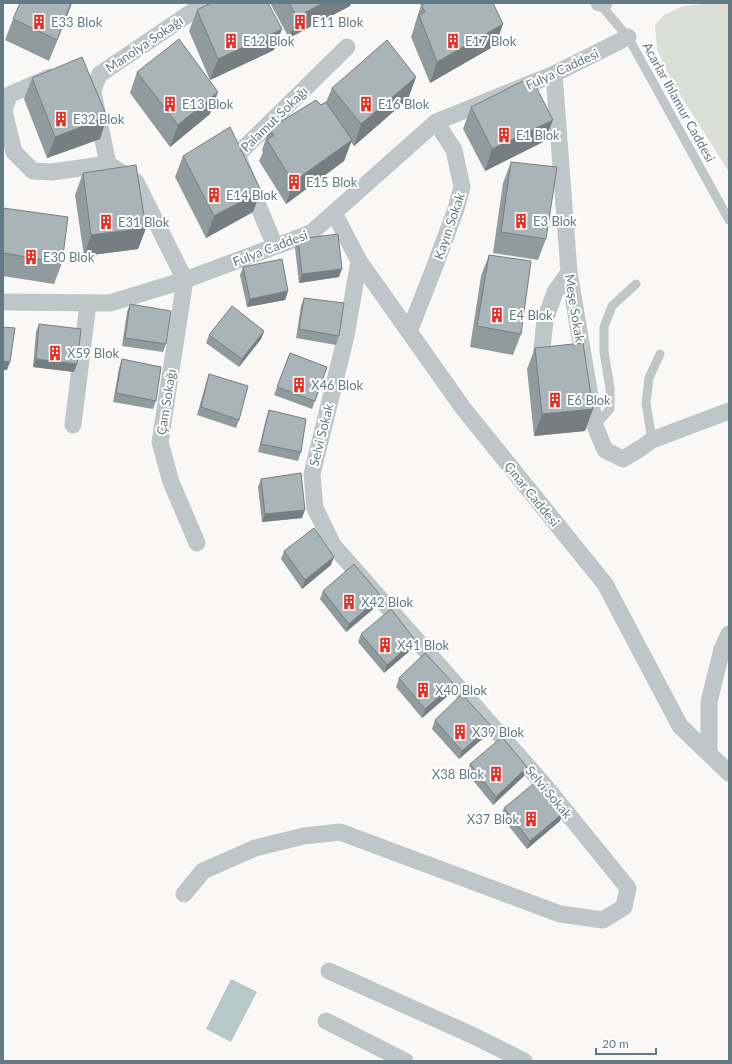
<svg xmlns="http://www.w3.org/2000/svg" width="732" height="1064" viewBox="0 0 732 1064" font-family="Lato,sans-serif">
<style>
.green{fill:#daded5}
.water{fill:#b7c8c9}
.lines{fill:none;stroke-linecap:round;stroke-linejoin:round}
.lane{stroke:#bfc6c8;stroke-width:9}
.street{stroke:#bfc6c8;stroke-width:17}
.wall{fill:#909b9e}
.shaded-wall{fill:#767e81}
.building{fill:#a8b4b8;stroke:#767e81}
.labels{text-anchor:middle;stroke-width:4;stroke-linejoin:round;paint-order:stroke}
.poi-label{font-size:13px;fill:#627a83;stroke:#fff;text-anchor:start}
.street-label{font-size:13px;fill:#627a83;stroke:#fff}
</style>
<rect width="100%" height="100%" fill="#f9f8f6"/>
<path class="green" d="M718,3H729V172L671,80L657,49L655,25L664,15L683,6Z"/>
<path class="water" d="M231,979L257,992L231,1042L206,1029Z"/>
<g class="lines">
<path class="lane" d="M599,3L628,37L729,220
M595,426L610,409V388L604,352V327L612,306L636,284
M652,440L646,403L649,378L660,354"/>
<path class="street" d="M599,3H604
M554,74L569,272L595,426L605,450L623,459L641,448L652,440L729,411
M50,77L9,95L4,111L14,152L33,171L52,172L108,164
M334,213L359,261L463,408L605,584L680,726L729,773
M275,246L237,155L347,47
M3,302L110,303L185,280L311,233L436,122L554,74L628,37
M409,332L436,263L456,209L462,187L454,150L436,122
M541,358L545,320L555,292L569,272
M73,425L88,303
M197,543L171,482L160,442L185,280L136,182L108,164L93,92L95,84L100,74L205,3
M709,753V702L722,649L729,634
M184,894L203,871L255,848L304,836L340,832L560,914L603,920L624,907L628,888L546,787L333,545L315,508L312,474L346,336L359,261
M329,971L474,1036L524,1061
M326,1021L405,1061"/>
</g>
<path class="wall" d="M72,3L49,61L5,40L13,19Z
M270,3H351L350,6L289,38Z
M421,5L496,45L430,83L411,37L414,28V27Z
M197,10L274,50L210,80L189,31Z
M137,72L210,114L170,147L130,93Z
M416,77L408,99L354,146L351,142L344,161L286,204L259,161L263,152L262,150L269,129L326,102L332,88Z
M32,78L100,139L47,158L24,99Z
M471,107L545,141L485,171L463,129Z
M183,156L253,212L206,238L175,177Z
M511,162L546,239L538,260L493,253L503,183Z
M83,173L146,228L138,249L84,256L75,195Z
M3,208L62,263L54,284L3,276Z
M298,239L339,277L299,283L295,248Z
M489,255L521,334L513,355L470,347L481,276Z
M243,267L288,291L285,300L247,307L240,275Z
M304,298L339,336L336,345L296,338L301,306Z
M130,304L166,344L163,352L122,346L127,312Z
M39,324L74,372L33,367L36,332Z
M264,331L261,339L239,367L206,343L209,335Z
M535,348L593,409L585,431L534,436L527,369Z
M290,353L327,367L312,409L274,395Z
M122,359L156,401L153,409L113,402L119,368Z
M209,374L239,420L236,428L197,415L206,383Z
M269,410L301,452L298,461L258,452L266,419Z
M261,479L302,518L262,522L258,487Z
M284,551L331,565L302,589L281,559Z
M323,591L381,596L378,605L346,632L320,599Z
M361,634L412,649L384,673L358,642Z
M399,678L454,684L451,693L422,718L396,687Z
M435,720L491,726L488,734L459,759L432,729Z
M470,764L527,767L524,776L493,805L467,773Z
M504,808L560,821L527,849L501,816Z"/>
<path class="shaded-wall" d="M71,3H72L49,61L57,40Z
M323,3H351L350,6L289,38L297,17Z
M503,24L496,45L430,83L437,62Z
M282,29L274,50L210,80L218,59Z
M416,77L408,99L354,146L361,124Z
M218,92L210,114L170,147L178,125Z
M107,117L100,139L47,158L55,137Z
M553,120L545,141L485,171L492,149Z
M352,140L344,161L286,204L293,182Z
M261,191L253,212L206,238L214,216Z
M146,228L138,249L84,256L91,235Z
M342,269L339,277L299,283L302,274Z
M288,291L285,300L247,307L250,299Z
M264,331L261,339L239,367L242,359Z
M36,359L77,364L74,372L33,367Z
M3,361L10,362L7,370H3Z
M593,409L585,431L534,436L542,414Z
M305,510L302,518L262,522L265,514Z
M334,557L331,565L302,589L305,580Z
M381,596L378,605L346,632L349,624Z
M415,640L412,649L384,673L387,665Z
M454,684L451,693L422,718L425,709Z
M491,726L488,734L459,759L462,751Z
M527,767L524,776L493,805L496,797Z
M563,813L560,821L527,849L530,841Z"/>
<path class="building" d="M20,3H71L57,40L13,19Z
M211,3H268L282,29L218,59L197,10Z
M289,3H323L297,17Z
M426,3H493L503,24L437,62L419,15L425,12L421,5Z
M179,39L218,92L178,125L137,72Z
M387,40L416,77L361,124L332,88Z
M82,57L107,117L55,137L32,78Z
M531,77L553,120L492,149L471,107Z
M316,100L321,105L326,102L352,140L293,182L267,140L274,135L269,129Z
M230,127L261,191L214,216L183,156Z
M511,162L557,167L546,239L501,232Z
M136,165L146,228L91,235L83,173Z
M3,208L68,217L62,263L3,253Z
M338,234L342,269L302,274L298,239Z
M489,255L531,261L521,334L477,326Z
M282,259L288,291L250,299L243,267Z
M304,298L344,303L339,336L299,329Z
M130,304L171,311L166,344L125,338Z
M232,306L264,331L242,359L209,335Z
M39,324L81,329L77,364L36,359Z
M3,327L15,328L10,362L3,361Z
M583,343L593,409L542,414L535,348Z
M290,353L327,367L315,401L277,387Z
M122,359L161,367L156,401L116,393Z
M209,374L248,386L239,420L201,407Z
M269,410L306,419L301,452L261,444Z
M301,473L305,510L265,514L261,479Z
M314,528L334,557L305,580L284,551Z
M354,564L381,596L349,624L323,591Z
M391,609L415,640L387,665L361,634Z
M425,653L454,684L425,709L399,678Z
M462,694L491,726L462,751L435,720Z
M502,737L527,767L496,797L470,764Z
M538,780L563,813L530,841L504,808Z"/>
<defs>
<g id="building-bare" transform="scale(1.2)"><path d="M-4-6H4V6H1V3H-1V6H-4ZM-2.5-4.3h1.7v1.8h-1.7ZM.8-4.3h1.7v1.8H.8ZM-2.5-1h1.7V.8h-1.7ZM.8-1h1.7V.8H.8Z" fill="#ed2c22" stroke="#fff" stroke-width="2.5" paint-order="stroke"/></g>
</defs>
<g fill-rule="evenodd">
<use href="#building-bare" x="39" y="22"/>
<use href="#building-bare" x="300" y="22"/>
<use href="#building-bare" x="231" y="41"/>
<use href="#building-bare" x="453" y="41"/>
<use href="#building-bare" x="170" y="104"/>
<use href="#building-bare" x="366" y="104"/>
<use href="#building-bare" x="61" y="119"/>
<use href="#building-bare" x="504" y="135"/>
<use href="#building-bare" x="294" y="182"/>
<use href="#building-bare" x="214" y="195"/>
<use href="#building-bare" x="521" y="221"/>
<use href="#building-bare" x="106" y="222"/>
<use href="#building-bare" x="31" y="257"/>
<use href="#building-bare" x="497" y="315"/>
<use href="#building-bare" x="55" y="353"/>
<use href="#building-bare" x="299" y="385"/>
<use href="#building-bare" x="555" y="400"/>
<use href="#building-bare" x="349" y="602"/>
<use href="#building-bare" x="385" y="645"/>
<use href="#building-bare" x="423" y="690"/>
<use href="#building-bare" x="460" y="732"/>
<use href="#building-bare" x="496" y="774"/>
<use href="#building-bare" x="531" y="819"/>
</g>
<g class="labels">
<g class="poi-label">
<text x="51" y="27">E33 Blok</text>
<text x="312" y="27">E11 Blok</text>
<text x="243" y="46">E12 Blok</text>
<text x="465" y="46">E17 Blok</text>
<text x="182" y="109">E13 Blok</text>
<text x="378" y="109">E16 Blok</text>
<text x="73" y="124">E32 Blok</text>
<text x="516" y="140">E1 Blok</text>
<text x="306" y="187">E15 Blok</text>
<text x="226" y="200">E14 Blok</text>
<text x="533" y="226">E3 Blok</text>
<text x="118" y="227">E31 Blok</text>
<text x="43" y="262">E30 Blok</text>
<text x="509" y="320">E4 Blok</text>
<text x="67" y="358">X59 Blok</text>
<text x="311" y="390">X46 Blok</text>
<text x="567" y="405">E6 Blok</text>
<text x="361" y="607">X42 Blok</text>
<text x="397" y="650">X41 Blok</text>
<text x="435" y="695">X40 Blok</text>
<text x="472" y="737">X39 Blok</text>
<text x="484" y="779" text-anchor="end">X38 Blok</text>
<text x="519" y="824" text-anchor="end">X37 Blok</text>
</g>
<g class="street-label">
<text transform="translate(144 44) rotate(-34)" y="5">Manolya Sokağı</text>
<text transform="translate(562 69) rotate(-25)" y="5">Fulya Caddesi</text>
<text transform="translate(679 102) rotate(61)" y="5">Acarlar Ihlamur Caddesi</text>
<text transform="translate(274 119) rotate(-44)" y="5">Palamut Sokağı</text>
<text transform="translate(449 226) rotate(-71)" y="5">Kayın Sokak</text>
<text transform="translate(270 248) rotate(-21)" y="5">Fulya Caddesi</text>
<text transform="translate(575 308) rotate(81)" y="5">Meşe Sokak</text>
<text transform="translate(166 402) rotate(-81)" y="5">Çam Sokağı</text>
<text transform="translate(321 435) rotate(-76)" y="5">Selvi Sokak</text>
<text transform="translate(532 494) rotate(51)" y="5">Çınar Caddesi</text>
<text transform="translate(549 792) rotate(50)" y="5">Selvi Sokak</text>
</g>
</g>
<rect width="732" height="1064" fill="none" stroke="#627a83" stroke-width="8"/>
<path d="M596 1048v6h60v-6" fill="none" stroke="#627a83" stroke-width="2"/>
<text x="602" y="1048" font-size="12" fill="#627a83" stroke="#ffffff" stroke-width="3" paint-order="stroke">20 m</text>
</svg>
